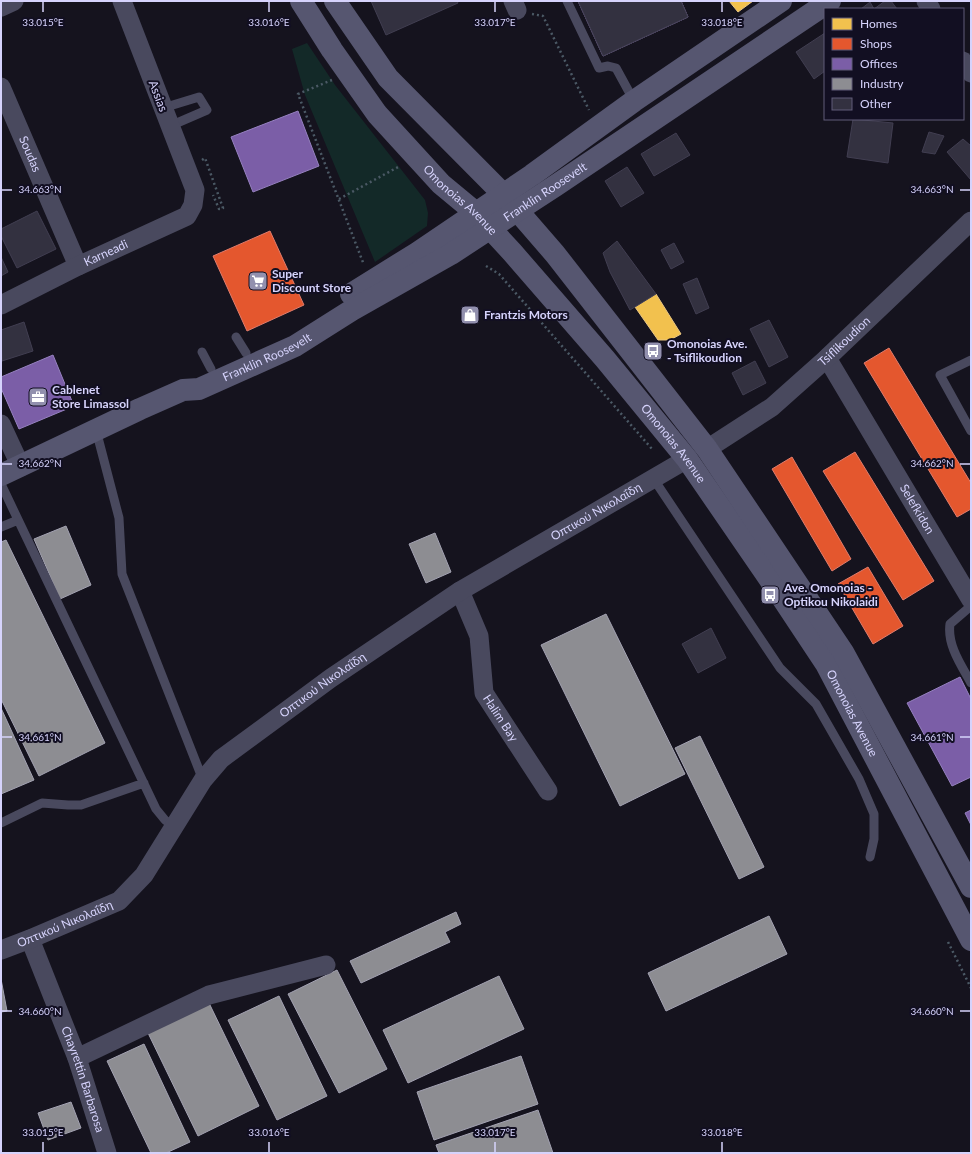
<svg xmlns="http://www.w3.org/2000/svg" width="972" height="1154" viewBox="0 0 972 1154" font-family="Lato,sans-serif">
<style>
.green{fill:#132928}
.homes{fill:#f2c14e;stroke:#eac682}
.shops{fill:#e4572e;stroke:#e07c6c}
.offices{fill:#7b5ea7;stroke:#9681c0}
.industry{fill:#8d8d92;stroke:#a3a2b2}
.building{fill:#333140;stroke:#413e51}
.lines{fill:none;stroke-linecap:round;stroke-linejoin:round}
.path{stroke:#4b5965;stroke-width:2.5;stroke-dasharray:2 3;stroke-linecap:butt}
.lane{stroke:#49495e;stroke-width:9}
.street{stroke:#49495e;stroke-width:19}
.secondary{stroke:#565670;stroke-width:22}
.ticks{fill:none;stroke:#d6d3fc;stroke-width:1.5}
.labels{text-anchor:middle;stroke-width:4;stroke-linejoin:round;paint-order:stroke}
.street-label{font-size:12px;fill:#d6d3fc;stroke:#120f22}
.poi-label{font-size:12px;font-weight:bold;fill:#d6d3fc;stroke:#120f22;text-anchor:start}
.ticks-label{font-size:10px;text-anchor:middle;fill:#d6d3fc;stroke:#120f22;stroke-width:4;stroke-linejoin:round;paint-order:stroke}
</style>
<rect width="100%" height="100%" fill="#15131e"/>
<path class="green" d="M307,43L335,85L425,200L428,213L427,226L375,262L305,95L292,49Z"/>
<path class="homes" d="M729,1H753L738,12Z
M656,294L681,334L670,340H658L635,307Z"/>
<path class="shops" d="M270,231L304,305L247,331L213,256Z
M889,348L971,483V509L957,517L864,363Z
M855,452L934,581L903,600L823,471Z
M792,457L851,559L832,571L772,469Z
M868,567L903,626L873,644L838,584Z"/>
<path class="offices" d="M578,1H681L688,17L603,56Z
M298,111L319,166L253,192L231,137Z
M53,355L74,406L19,429L1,388V377Z
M960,677L971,699V777L952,786L907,703Z
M971,810V825L965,813Z"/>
<path class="industry" d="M66,526L91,585L60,599L34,539Z
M435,533L451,572L426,583L409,544Z
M6,540L105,743L39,776L1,699V542Z
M606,614L685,774L620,806L541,645Z
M1,708L34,780L1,794Z
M700,736L764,867L739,879L675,748Z
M456,912L461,924L445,932L450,942L361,983L350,961Z
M769,916L787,954L666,1011L648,973Z
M337,970L387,1069L339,1093L288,994Z
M499,976L524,1029L408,1083L383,1030Z
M1,979L7,1011L1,1012Z
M279,996L327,1096L277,1120L228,1020Z
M209,1003L259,1106L198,1136L148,1033Z
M144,1044L190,1142L166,1153H151L107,1061Z
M521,1056L538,1104L434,1140L417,1092Z
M71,1102L81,1128L48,1140L38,1113Z
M538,1110L553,1153H439L436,1145Z"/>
<path class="building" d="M371,1H457L458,3L386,35Z
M578,1H681L688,17L603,56Z
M885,1H891L897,9H874Z
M870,2L874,9H861Z
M825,33V71L814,79L796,52Z
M853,119L893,123L888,163L847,157Z
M929,132L944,136L935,154L922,152Z
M676,133L690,155L654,176L641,154Z
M963,139L971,146V180L947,152Z
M627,167L644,193L621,207L605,181Z
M37,211L56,249L17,268L1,236V229Z
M617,241L656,294L630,310L610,272L603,253Z
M674,243L684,262L671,269L661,250Z
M1,257L8,272L1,276Z
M697,278L709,308L696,314L683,284Z
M769,320L788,357L769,367L750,329Z
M24,322L33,351L2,361L1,330Z
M755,361L766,383L743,395L732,373Z
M711,628L726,658L698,673L682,644Z"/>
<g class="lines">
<path class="path" d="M532,14L543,16L589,110
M332,80L298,94L364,265
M202,160L205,158L223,208L219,209L213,195
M339,199L400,166
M486,266L499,274L652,449
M948,942L971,988"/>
<path class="lane" d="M567,1L599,68L608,66L616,68L634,101
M163,108L199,97L207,110L170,126
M236,337L246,353
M202,352L211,369
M971,360L940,375L971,431
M96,430L119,518L122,574L203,780
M653,478L780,668L816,704L859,779L874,814V839L870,857
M1,484L156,809L165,820L174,827
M1,527L18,520
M971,606L950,624C947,645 961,665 971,683
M1,823L42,803L68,805H81L144,783"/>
<g class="street">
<path d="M513,1L517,10"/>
<path d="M926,1L931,9"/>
<path d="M1,7L14,1"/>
<path d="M963,61L971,73"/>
<path id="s1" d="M1,87L78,266"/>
<path id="s2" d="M1,305L78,266L187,216L193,205L195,190L122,1"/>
<path id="s3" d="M827,358L971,600"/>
<path d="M1,424L21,467"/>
<path id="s4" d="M707,449L772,407L827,358L971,221"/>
<path id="s5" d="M460,591L479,636L484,693L548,791"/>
<path id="s6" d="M30,939L77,1058L107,1153"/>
<path id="s7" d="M1,950L30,939L119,901L144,875L203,780L221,759L331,678L460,591L687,459"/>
<path d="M77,1058L209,995L326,965"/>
</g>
<g class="secondary">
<path id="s8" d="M301,1L332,50L377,114L441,184L476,213L512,252L605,359L687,459L775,587L826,664L971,940"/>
<path d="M335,1L388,78L503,194L555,254L707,449L843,652L971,887"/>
<path d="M351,294L417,253L532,175L634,101L781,1"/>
<path id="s9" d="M1,475L140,409L183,390L199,389L295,346L352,310L451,254L555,186L830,1"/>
</g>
</g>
<path class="ticks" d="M43,2V12M269,2V12M495,2V12M722,2V12M2,190H12M960,190H970M2,464H12M960,464H970M2,737H12M960,737H970M2,1011H12M960,1011H970M43,1142V1152M269,1142V1152M495,1142V1152M722,1142V1152"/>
<defs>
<g id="supermarket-square" transform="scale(1)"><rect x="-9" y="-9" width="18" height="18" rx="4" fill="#9290ae" stroke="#120f22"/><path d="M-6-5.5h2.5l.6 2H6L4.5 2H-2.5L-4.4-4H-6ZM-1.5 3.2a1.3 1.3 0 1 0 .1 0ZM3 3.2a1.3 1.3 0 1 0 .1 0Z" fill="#fff"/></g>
<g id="shop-square" transform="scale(1)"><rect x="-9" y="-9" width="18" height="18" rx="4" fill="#9290ae" stroke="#120f22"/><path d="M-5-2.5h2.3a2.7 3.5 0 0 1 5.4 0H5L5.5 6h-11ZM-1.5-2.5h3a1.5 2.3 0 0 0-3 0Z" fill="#fff"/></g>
<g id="bus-square" transform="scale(1)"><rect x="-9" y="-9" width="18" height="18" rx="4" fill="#9290ae" stroke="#120f22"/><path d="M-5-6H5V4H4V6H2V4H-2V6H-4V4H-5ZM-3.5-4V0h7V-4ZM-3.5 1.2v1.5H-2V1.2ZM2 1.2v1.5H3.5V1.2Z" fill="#fff"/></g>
<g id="office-square" transform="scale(1)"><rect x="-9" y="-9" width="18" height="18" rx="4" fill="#9290ae" stroke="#120f22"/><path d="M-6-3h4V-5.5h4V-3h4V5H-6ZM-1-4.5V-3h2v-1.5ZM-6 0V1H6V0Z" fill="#fff"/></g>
</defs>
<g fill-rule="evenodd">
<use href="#supermarket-square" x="258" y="281"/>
<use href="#shop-square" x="470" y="315"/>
<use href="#bus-square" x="653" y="351"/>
<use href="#office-square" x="38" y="397"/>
<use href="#bus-square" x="770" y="595"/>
</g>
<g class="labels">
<g class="street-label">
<text transform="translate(158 96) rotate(69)" y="4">Assias</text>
<text dy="4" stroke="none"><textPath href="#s1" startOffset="73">Soudas</textPath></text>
<text dy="4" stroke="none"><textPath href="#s9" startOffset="616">Franklin Roosevelt</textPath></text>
<text dy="4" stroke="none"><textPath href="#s8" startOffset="256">Omonoias Avenue</textPath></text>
<text dy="4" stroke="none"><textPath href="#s2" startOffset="117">Karneadi</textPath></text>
<text dy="4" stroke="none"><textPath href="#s4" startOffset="175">Tsiflikoudion</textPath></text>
<text dy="4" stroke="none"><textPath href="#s9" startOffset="292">Franklin Roosevelt</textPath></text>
<text dy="4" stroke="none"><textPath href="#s8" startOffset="580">Omonoias Avenue</textPath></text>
<text dy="4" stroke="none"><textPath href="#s3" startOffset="176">Selefkidon</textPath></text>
<text dy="4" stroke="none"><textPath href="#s7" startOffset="753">Οπτικού Νικολαΐδη</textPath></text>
<text dy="4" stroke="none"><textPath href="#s7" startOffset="429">Οπτικού Νικολαΐδη</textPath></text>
<text dy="4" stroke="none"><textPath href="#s8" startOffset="904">Omonoias Avenue</textPath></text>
<text dy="4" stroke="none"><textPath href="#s5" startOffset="136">Halim Bay</textPath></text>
<text dy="4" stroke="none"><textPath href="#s7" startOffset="69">Οπτικού Νικολαΐδη</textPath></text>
<text dy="4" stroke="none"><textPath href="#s6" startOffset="150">Chayrettin Barbarosa</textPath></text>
</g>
<g class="poi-label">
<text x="272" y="278">Super<tspan x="272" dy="14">Discount Store</tspan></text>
<text x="484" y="319">Frantzis Motors</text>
<text x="667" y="348">Omonoias Ave.<tspan x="667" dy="14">- Tsiflikoudion</tspan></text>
<text x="52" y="394">Cablenet<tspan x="52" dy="14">Store Limassol</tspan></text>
<text x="784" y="592">Ave. Omonoias -<tspan x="784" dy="14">Optikou Nikolaidi</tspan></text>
</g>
</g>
<g class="ticks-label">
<text x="43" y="26">33.015°E</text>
<text x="269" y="26">33.016°E</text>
<text x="495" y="26">33.017°E</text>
<text x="722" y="26">33.018°E</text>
<text x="40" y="193">34.663°N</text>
<text x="932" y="193">34.663°N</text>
<text x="40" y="467">34.662°N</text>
<text x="932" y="467">34.662°N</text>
<text x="40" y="741">34.661°N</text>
<text x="932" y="741">34.661°N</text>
<text x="40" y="1015">34.660°N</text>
<text x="932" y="1015">34.660°N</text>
<text x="43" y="1136">33.015°E</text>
<text x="269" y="1136">33.016°E</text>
<text x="495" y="1136">33.017°E</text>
<text x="722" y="1136">33.018°E</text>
</g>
<rect width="972" height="1154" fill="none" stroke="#d6d3fc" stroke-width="4"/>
<rect x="824" y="8" width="140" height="112" fill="#120f22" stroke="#605d79"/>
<rect x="832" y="18" width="20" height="12" fill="#f2c14e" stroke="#605d79"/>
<text x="860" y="28" font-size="12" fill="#d6d3fc">Homes</text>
<rect x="832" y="38" width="20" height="12" fill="#e4572e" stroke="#605d79"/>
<text x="860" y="48" font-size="12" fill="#d6d3fc">Shops</text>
<rect x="832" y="58" width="20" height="12" fill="#7b5ea7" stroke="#605d79"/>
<text x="860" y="68" font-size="12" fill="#d6d3fc">Offices</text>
<rect x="832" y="78" width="20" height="12" fill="#8d8d92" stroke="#605d79"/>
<text x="860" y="88" font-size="12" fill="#d6d3fc">Industry</text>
<rect x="832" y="98" width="20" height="12" fill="#333140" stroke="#605d79"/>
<text x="860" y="108" font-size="12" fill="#d6d3fc">Other</text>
</svg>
